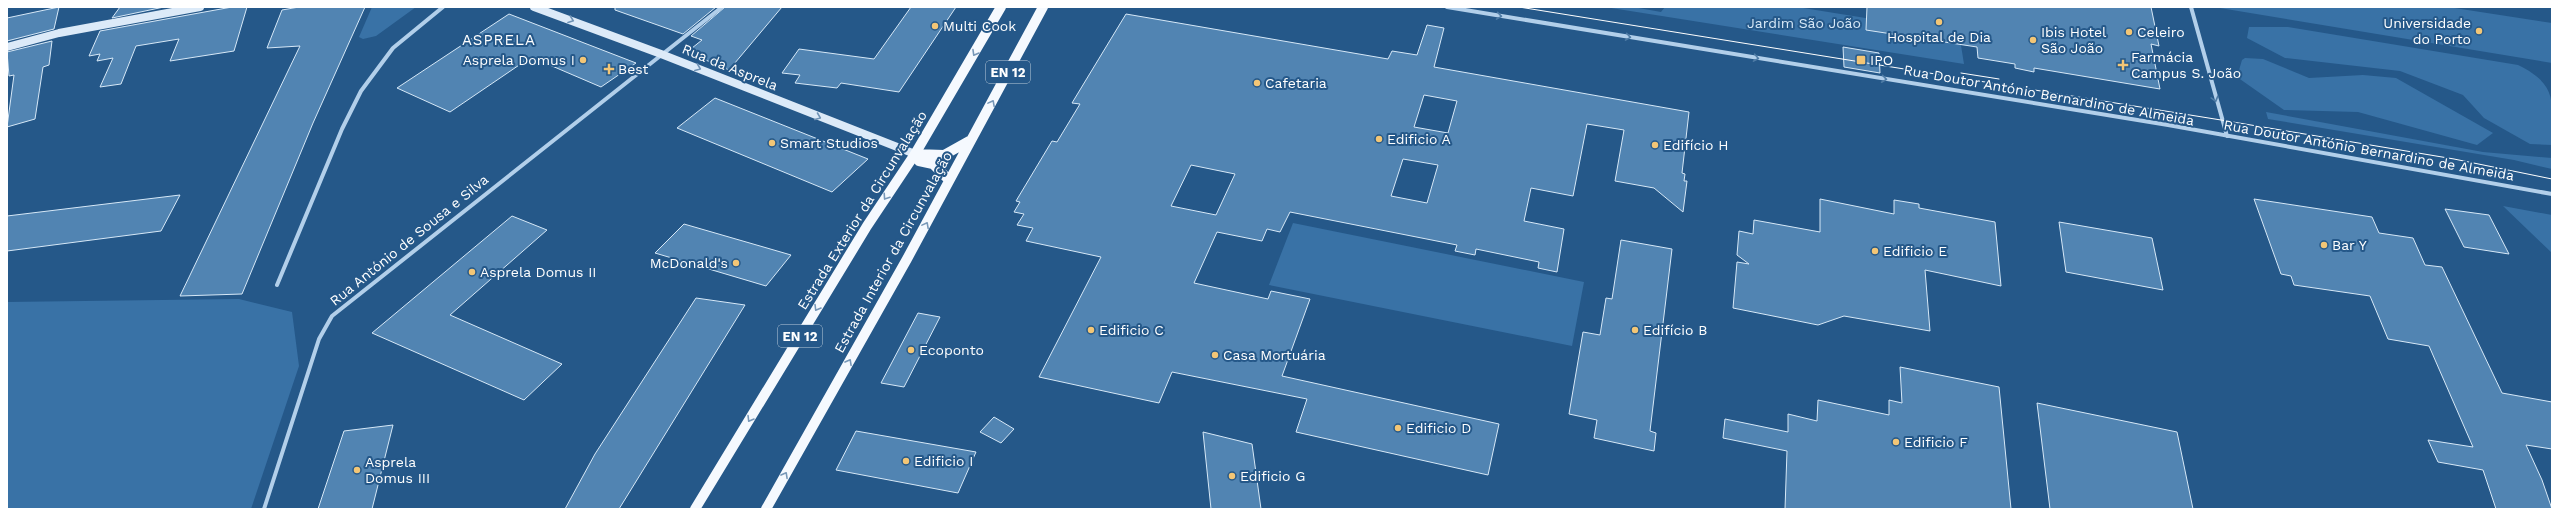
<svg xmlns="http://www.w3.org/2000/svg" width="2559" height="516" viewBox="0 0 2559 516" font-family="'Work Sans',sans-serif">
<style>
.green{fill:#3972a6}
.building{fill:#5184b2;stroke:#d6e8f7;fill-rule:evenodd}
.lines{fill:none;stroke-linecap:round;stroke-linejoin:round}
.street{stroke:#b2cfea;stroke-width:4}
.secondary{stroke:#dceaf8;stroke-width:8}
.primary{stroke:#f5f9fe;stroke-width:10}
.tram{stroke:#fff;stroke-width:1}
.oneway{stroke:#4f7ca6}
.oneway2{stroke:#6e92b5}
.oneway3{stroke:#7898b8}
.poi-dot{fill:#f3c676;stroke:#255889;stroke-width:1.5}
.labels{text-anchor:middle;stroke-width:4;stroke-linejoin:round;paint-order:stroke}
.shield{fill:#255889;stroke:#becddc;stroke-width:1}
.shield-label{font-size:13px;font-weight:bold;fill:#fff}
.park-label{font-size:14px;fill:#d6e8f7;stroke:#255889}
.poi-label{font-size:14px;fill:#fff;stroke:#255889;text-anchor:start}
.street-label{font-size:14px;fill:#fff;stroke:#255889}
.neighbourhood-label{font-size:15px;letter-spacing:1px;fill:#fff;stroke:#255889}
</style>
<rect width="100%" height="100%" fill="#255889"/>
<path class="green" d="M372,7H416L376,36L363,39L359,37Z
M1605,7H1633L1661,12L1665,7H1797L1959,33L1964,64Z
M2214,7H2448L2552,23V63Z
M2249,27H2288L2518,65C2559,85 2552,103 2552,145L2530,144L2484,118L2463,95L2400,71L2285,58L2247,38Z
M2245,58L2263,59L2309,78L2363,75L2396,78L2493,133L2477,145L2358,112L2284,110L2237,77L2242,60Z
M2266,112L2483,152L2552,158V169L2514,160L2268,119Z
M2503,206L2552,215V253Z
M1293,223L1584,282L1572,346L1269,285Z
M239,299L292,312L299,366L251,509H7V302Z"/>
<path class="building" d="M59,7L54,29L7,41V18Z
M120,7H164L112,18Z
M232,7H247L234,51L170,61L179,39L136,46L121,84L100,87L113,58L97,61L100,54L89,56L100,31Z
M299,7H365L313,123L242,294L180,296L300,46L267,48L282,10Z
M615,7H716L683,34L615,10Z
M725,7H782L729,70L687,52L702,40L691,36Z
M911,7H956L899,92L841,83L837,88L795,83L800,75L782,73L799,49L874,59Z
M1867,7H2151L2159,46L2151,44L2160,89L2034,68V72L2015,68V64L1978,58L1977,47L1866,30Z
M509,14L636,63L601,87L531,57L450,112L397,88Z
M1126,14L1388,59L1392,51L1417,55L1427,25L1444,28L1434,67L1689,112L1682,173L1685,174L1684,181H1687L1683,212L1654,188L1615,181L1624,130L1587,124L1573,196L1531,188L1524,221L1564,229L1557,272L1538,268L1539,262L1476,249L1475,255L1455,251L1457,245L1290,212L1280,232L1267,229L1262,241L1217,232L1194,283L1268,299L1271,291L1310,299L1282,376L1499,424L1488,475L1296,432L1307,399L1172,372L1159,403L1039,377L1101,257L1026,241L1033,228L1017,225L1024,214L1014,212L1020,202L1016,201L1052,141L1057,142L1080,104L1072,103ZM1424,95L1457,101L1448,133L1414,127ZM1403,159L1438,165L1427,203L1391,196ZM1191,165L1235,174L1216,215L1171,206Z
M52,41L49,65L43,67L35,119L7,127L14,75L9,76L7,52Z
M1843,47L1879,53L1880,73L1844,67Z
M715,98L868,159L832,192L677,128Z
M180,195L161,231L7,251V216Z
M1820,199L1894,214V200L1919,204V208L1995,222L2001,286L1925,270L1930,331L1844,316L1818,325L1733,308L1737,262L1749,264L1737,255L1739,231L1753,234L1754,220L1820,232Z
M2254,199L2372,217L2379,233L2413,238L2425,265L2442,267L2502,393L2552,402V449L2526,445L2542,480L2552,509H2496L2483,470L2438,462L2428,440L2473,447L2429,346L2388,339L2370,296L2294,285L2291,276L2281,274Z
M2445,209L2489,215L2509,254L2464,247Z
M512,216L547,230L450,315L562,364L524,400L372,333Z
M2059,222L2152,238L2163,290L2066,272Z
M684,224L760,246L791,255L766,286L655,253Z
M1621,240L1672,249L1650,431L1656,433L1654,451L1594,438L1597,420L1569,414L1583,332L1600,335L1606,298L1612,299Z
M696,298L745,305L619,509H565L595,454Z
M918,313L940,317L904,387L881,383Z
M1900,367L1999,387L2011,509H1785L1787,451L1723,438L1725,419L1788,432V414L1817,421L1818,400L1889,415V400L1902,403Z
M2037,403L2177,432L2193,509H2050Z
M994,417L1014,429L1001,443L980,432Z
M393,425L372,509H318L344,431Z
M856,431L976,452L958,493L836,470Z
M1203,432L1252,444L1261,509H1211Z"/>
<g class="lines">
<path class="street" d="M1447,7L2168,125L2552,194
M2191,7L2227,136
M277,285L342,129L361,91L393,48L443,7
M264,509L319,339L332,316L722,7"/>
<path class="secondary" d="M534,7L661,54L915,154
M7,47L59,33L200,7"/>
<path class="primary" d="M915,154L944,155L969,141
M919,161L933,164L949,180
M695,509L867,226L915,154L1001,7
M766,509L907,259L1043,7"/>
<path class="tram" d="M1519,7L2221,120L2454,159L2552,179
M1961,73L1999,79"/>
</g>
<defs><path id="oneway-chevron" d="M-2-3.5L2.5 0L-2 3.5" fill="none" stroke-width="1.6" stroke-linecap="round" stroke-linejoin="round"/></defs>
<g class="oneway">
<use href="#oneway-chevron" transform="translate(1499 16) rotate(9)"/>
<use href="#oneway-chevron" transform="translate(1628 37) rotate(9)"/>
<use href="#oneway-chevron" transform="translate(1756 58) rotate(10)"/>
<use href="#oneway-chevron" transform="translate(1884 79) rotate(8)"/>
<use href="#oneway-chevron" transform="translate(2215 99) rotate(75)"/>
</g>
<g class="oneway2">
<use href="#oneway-chevron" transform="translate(571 20) rotate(20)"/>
<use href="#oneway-chevron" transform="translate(698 68) rotate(22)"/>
<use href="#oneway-chevron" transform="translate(818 117) rotate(22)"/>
</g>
<g class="oneway3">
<use href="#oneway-chevron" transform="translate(975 53) rotate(120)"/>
<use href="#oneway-chevron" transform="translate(992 103) rotate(-62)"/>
<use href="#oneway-chevron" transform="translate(886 197) rotate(124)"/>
<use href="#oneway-chevron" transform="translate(926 225) rotate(-62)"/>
<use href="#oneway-chevron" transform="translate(817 308) rotate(121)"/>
<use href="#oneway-chevron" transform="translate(849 362) rotate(-61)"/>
<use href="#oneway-chevron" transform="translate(750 419) rotate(121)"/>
<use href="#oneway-chevron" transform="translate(785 475) rotate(-61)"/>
</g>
<g class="poi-dot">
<circle cx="1939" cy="22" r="4"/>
<circle cx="935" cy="26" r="4"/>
<circle cx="2479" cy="31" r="4"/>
<circle cx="2129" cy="32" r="4"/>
<circle cx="2033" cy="40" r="4"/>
<circle cx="583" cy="60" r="4"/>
<rect x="1856" y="55" width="10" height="10" rx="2"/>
<path d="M2121 59h4v4h4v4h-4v4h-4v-4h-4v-4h4z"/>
<path d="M607 63h4v4h4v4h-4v4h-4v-4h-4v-4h4z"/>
<circle cx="1257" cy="83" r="4"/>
<circle cx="1379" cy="139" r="4"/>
<circle cx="772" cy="143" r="4"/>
<circle cx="1655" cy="145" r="4"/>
<circle cx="2324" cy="245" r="4"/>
<circle cx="1875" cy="251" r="4"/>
<circle cx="736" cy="263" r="4"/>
<circle cx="472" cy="272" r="4"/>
<circle cx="1091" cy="330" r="4"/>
<circle cx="1635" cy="330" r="4"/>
<circle cx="911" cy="350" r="4"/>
<circle cx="1215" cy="355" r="4"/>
<circle cx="1398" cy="428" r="4"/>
<circle cx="1896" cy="442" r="4"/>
<circle cx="906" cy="461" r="4"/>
<circle cx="357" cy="470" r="4"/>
<circle cx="1232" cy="476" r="4"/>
</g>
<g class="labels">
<g class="shield">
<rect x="986" y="61" width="44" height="22" rx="3"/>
<rect x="778" y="325" width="44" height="22" rx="3"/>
</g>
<g class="shield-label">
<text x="1008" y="77">EN 12</text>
<text x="800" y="341">EN 12</text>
</g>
<g class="park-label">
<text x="1804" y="28">Jardim São João</text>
</g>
<g class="poi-label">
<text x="2471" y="28" text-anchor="end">Universidade<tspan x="2471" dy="16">do Porto</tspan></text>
<text x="943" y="31">Multi Cook</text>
<text x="2041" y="37">Ibis Hotel<tspan x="2041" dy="16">São João</tspan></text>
<text x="2137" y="37">Celeiro</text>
<text x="1939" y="42" text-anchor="middle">Hospital de Dia</text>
<text x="2131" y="62">Farmácia<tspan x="2131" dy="16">Campus S. João</tspan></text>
<text x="575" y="65" text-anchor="end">Asprela Domus I</text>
<text x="1870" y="65">IPO</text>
<text x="618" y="74">Best</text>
<text x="1265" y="88">Cafetaria</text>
<text x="1387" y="144">Edificio A</text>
<text x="780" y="148">Smart Studios</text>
<text x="1663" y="150">Edifício H</text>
<text x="2332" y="250">Bar Y</text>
<text x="1883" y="256">Edificio E</text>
<text x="728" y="268" text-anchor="end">McDonald's</text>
<text x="480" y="277">Asprela Domus II</text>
<text x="1099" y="335">Edificio C</text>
<text x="1643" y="335">Edifício B</text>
<text x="919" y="355">Ecoponto</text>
<text x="1223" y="360">Casa Mortuária</text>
<text x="1406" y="433">Edificio D</text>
<text x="1904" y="447">Edificio F</text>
<text x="914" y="466">Edificio I</text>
<text x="365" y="467">Asprela<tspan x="365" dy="16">Domus III</tspan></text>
<text x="1240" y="481">Edificio G</text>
</g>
<g class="street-label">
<text transform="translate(730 67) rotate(22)" y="5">Rua da Asprela</text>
<text transform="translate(2049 95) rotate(10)" y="5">Rua Doutor António Bernardino de Almeida</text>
<text transform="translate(2369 150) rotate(10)" y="5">Rua Doutor António Bernardino de Almeida</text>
<text transform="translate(862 210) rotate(-58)" y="5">Estrada Exterior da Circunvalação</text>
<text transform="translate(409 240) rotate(-39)" y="5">Rua António de Sousa e Silva</text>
<text transform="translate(893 252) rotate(-61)" y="5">Estrada Interior da Circunvalação</text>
</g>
<g class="neighbourhood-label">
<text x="499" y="45">ASPRELA</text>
</g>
</g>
<rect width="2559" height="516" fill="none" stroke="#ffffff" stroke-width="16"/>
</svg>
